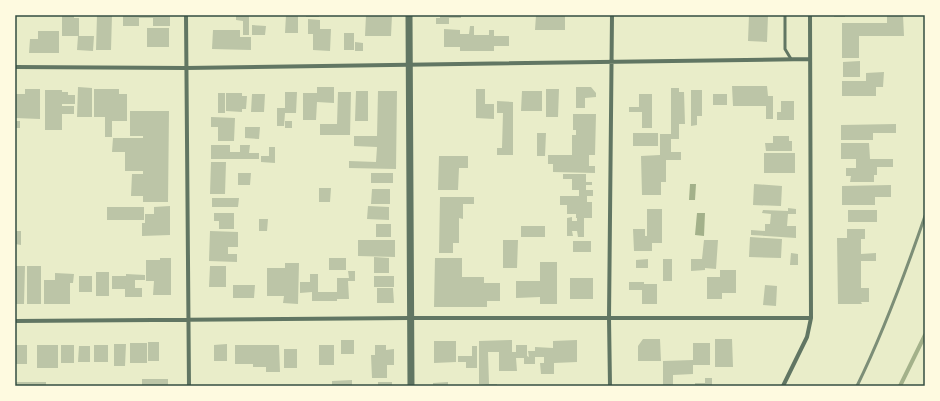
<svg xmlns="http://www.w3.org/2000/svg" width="940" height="401" viewBox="0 0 940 401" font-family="Helvetica,sans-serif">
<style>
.water{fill:#a3b18a}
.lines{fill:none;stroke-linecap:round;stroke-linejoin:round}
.stream{stroke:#a3b18a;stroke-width:4}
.building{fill:#bcc5a7}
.service{stroke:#617663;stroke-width:3}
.minor{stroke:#617663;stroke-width:4}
.tertiary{stroke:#617663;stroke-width:7}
.rail{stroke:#7c8e77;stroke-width:3}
.neatline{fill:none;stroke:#344e41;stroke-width:1.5}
</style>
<rect width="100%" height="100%" fill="#e9edc9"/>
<path class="water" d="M690,184H696L695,200H689Z
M697,213H705L704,236L695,235Z"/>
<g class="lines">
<path class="stream" d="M900,386L925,335"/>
</g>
<path class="building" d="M62,15H74V18H79V36H62Z
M97,15H112L111,50H96Z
M123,15H170V26H153V18H139V26H123Z
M236,15H249V35H243V21L236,20Z
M286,15H298V33H285Z
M306,15H319V17H306Z
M366,15H392L391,36H365Z
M440,15H461V18H449V24H436V18H440Z
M536,15H565V30H535Z
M749,15H768L767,42L748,41Z
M834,15H845V17H834Z
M887,15H903L904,36H859V58H842V23H887Z
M308,19L320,20V29H331L330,51L313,50V34H308Z
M252,25L266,26L265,35H252Z
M470,26H474V35H489V30H494V36H509V46H494V51H460V47H444V29L460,30V34H469Z
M147,28H169V47H147Z
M213,30H240V37H251V50L212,49Z
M38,31H59V53H29L30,39H38Z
M344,33H354V50H344Z
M78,36H94L93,51L77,50Z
M355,42L363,43V51H355Z
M860,61V77H843V62Z
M884,72L883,87H876V96H842V81H866V73Z
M732,86H767L768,96H773V119H766V106H733Z
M78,87L92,88V117H77Z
M317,87H334V103L317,102L316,120H303V93H317Z
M576,87H591L596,93V97L585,98V108H576Z
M671,88H679V92H684L685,124H679V139H671V152H681V160H666V182H661V195H642L641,156L660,155V134H671Z
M25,89H40V119L15,118V94H25Z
M94,89H119V94H127V121H112V137H105V117H94Z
M476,89H485V104H494V119L476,118Z
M546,89H559L558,117H546Z
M45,90H62V92H68V95H75V104H62V106H74V114H62V130H45Z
M691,90H702V116H697V125L691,126Z
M356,91H368V121H355Z
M378,91H397L396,169L349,168V161L376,162L377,147L354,146V136H377Z
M522,91H542V111H521Z
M285,92H297L296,113H285L284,126H277V108H285Z
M338,92H351L350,135H320V124H337Z
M218,93H225V113H218Z
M226,93H242V96H247L246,109H242V112L226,111Z
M252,94H265L264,112H251Z
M639,94H652V128H642V112H629V107H639Z
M713,94H727V105H713Z
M497,101L513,102V155H497V148H502L503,113H497Z
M781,101H794V120H777V112H781Z
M130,111H169L168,202H143V196H131L132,174H143V171H125V152H112L113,138H143V136H130Z
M573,114H596L595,155H589V166H595V173L553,172V164H548V155H572V135H576V130H573Z
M211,117L235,118L234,141H218V127H211Z
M15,121H20V128H15Z
M285,121H292V128H285Z
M896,124V133H873V140H841V125Z
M245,127H260L259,139L245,138Z
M537,133H546L545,156H537Z
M633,133H658V146H633Z
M773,136H789V141H792V151H766L765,143H773Z
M841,143H869L870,159H893V167H877V175H874V182H850L851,176H846V168H856V159H841Z
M211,145H230V152H240V145H250L249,153H259V159H211Z
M269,147H275V163L261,162V156H269Z
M764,153H795V173H764Z
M439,156H468V168H459L458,190H438Z
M211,162H226L225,194H210Z
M238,173H251L250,185H238Z
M371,173H393V183H371Z
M563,174H586V182H592V185H586V190H593V196H587V202H592V218H584V237H578L577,231H572L573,236H567V218L572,217V221H577V218H576V214H567V205H560V196H579V190H572V179H563Z
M754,184L782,186L781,206L753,205Z
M891,185V197H875V205H842V186Z
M319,188H331L330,202H319Z
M372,189H390V204H371Z
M440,197H474V204H463V219L459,218V243H453V253H439Z
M212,198H239L238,207H212Z
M170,206V235L142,236V223H145V214H154V207Z
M368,206L389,207V220L367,219Z
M107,207H144V220H107Z
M788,208L796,209V214H788L787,226H796V238L751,235V230L765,231V224H770L771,214L762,213L763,210L788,211Z
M647,209H662V243H652V251H634L633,229H645V236H647Z
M848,210H877V222H848Z
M214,213H234V229H219V221H214Z
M259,219H268L267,231H259Z
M376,224H391V237H376Z
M521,226H545V237H521Z
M847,229H865V239H861V254L876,253V261H861V288H869V302H861L862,304H838L837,238H847Z
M15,231H21V245L15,244Z
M210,231L238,232V247H228V254H237V262L209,261Z
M750,237L782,239L781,258L749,257Z
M358,240H395V257L358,256Z
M503,240H518L517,268H503Z
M704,240H718L716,269L705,268V270L691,271V259H702Z
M573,241H591V252H573Z
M791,253L798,254V265H790Z
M374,257L389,258V273H374Z
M160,258H171V295H153L154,281H146V260H160Z
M329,258H346V270H329Z
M435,258H462V277H484V283H500V301H487V307H434Z
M648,259V268H636V260Z
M663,259H672V281H663Z
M540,262H557V304H540V297L516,298V281H540Z
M285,263H299L298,304L283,303L284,296H267V268H285Z
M15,266H25L24,304H15Z
M27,266H41V304H27Z
M210,266H226V287H209Z
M720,270H736V293H722V299H707V277H720Z
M348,271H355V281H348L349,299H337V301H312V292L300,293V282H310V274H318V292H337V278H349Z
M96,272H109V296H96Z
M55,273L74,274L73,283H70V304H44V280H55Z
M126,274L145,275V280H135V288H142V297H125V289H112V276H126Z
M79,276H92V292H79Z
M374,276H394V287H374Z
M570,278H593V299H570Z
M629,282H644V284H657V304H642V290H629Z
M233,285H255L254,298H233Z
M765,285L777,286L776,306L763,305Z
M377,288H393L394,303H377Z
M643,339H660L661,361H638V346Z
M715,339H732L733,367H715Z
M341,340H354V354H341Z
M512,340V352H516V345H527V356L529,357L528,351H535V347L553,348V341L577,340V362L554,363V374H541L540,363H544V357H535V364H524V358H516L517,371H499V352H488L489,384H497V386L479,384V341Z
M434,341H456V362L434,363Z
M148,342H159V361H148Z
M130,343H147V363H130Z
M693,343H710V365H693V374L673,375V386H663V361L693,360Z
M114,344H126L125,366H114Z
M227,344V361H214V345Z
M15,345H27V364H15Z
M37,345H58V368H37Z
M61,345H74V363H61Z
M94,345H108V362H94Z
M235,345H279L280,372H266V367H253V364H235Z
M319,345H334V365H319Z
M375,345H386V350L394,349V365H387V378H372L371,355H375Z
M79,346H90V362H78Z
M472,346H477V368H466V362H458V356H472Z
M284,349H297V368H284Z
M705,378H712V386H695V383H705Z
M142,379H168V386H142Z
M352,380V386H332V381Z
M15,382H46V386H15Z
M378,382H392V386H378Z
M448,382V386H433V383Z"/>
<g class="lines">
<path class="service" d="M785,15V49L791,59"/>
<path class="minor" d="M186,15L189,386
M15,67L186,68L810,59
M15,321L410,318H811
M610,386L609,318L612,15
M783,386L807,337L811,318L810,15"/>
<path class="tertiary" d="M409,15L411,386"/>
<path class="rail" d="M857,386C884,331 905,274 925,216"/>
</g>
<rect width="940" height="401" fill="none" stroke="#fefae0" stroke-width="32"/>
<rect x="16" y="16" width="908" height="369" class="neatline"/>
</svg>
